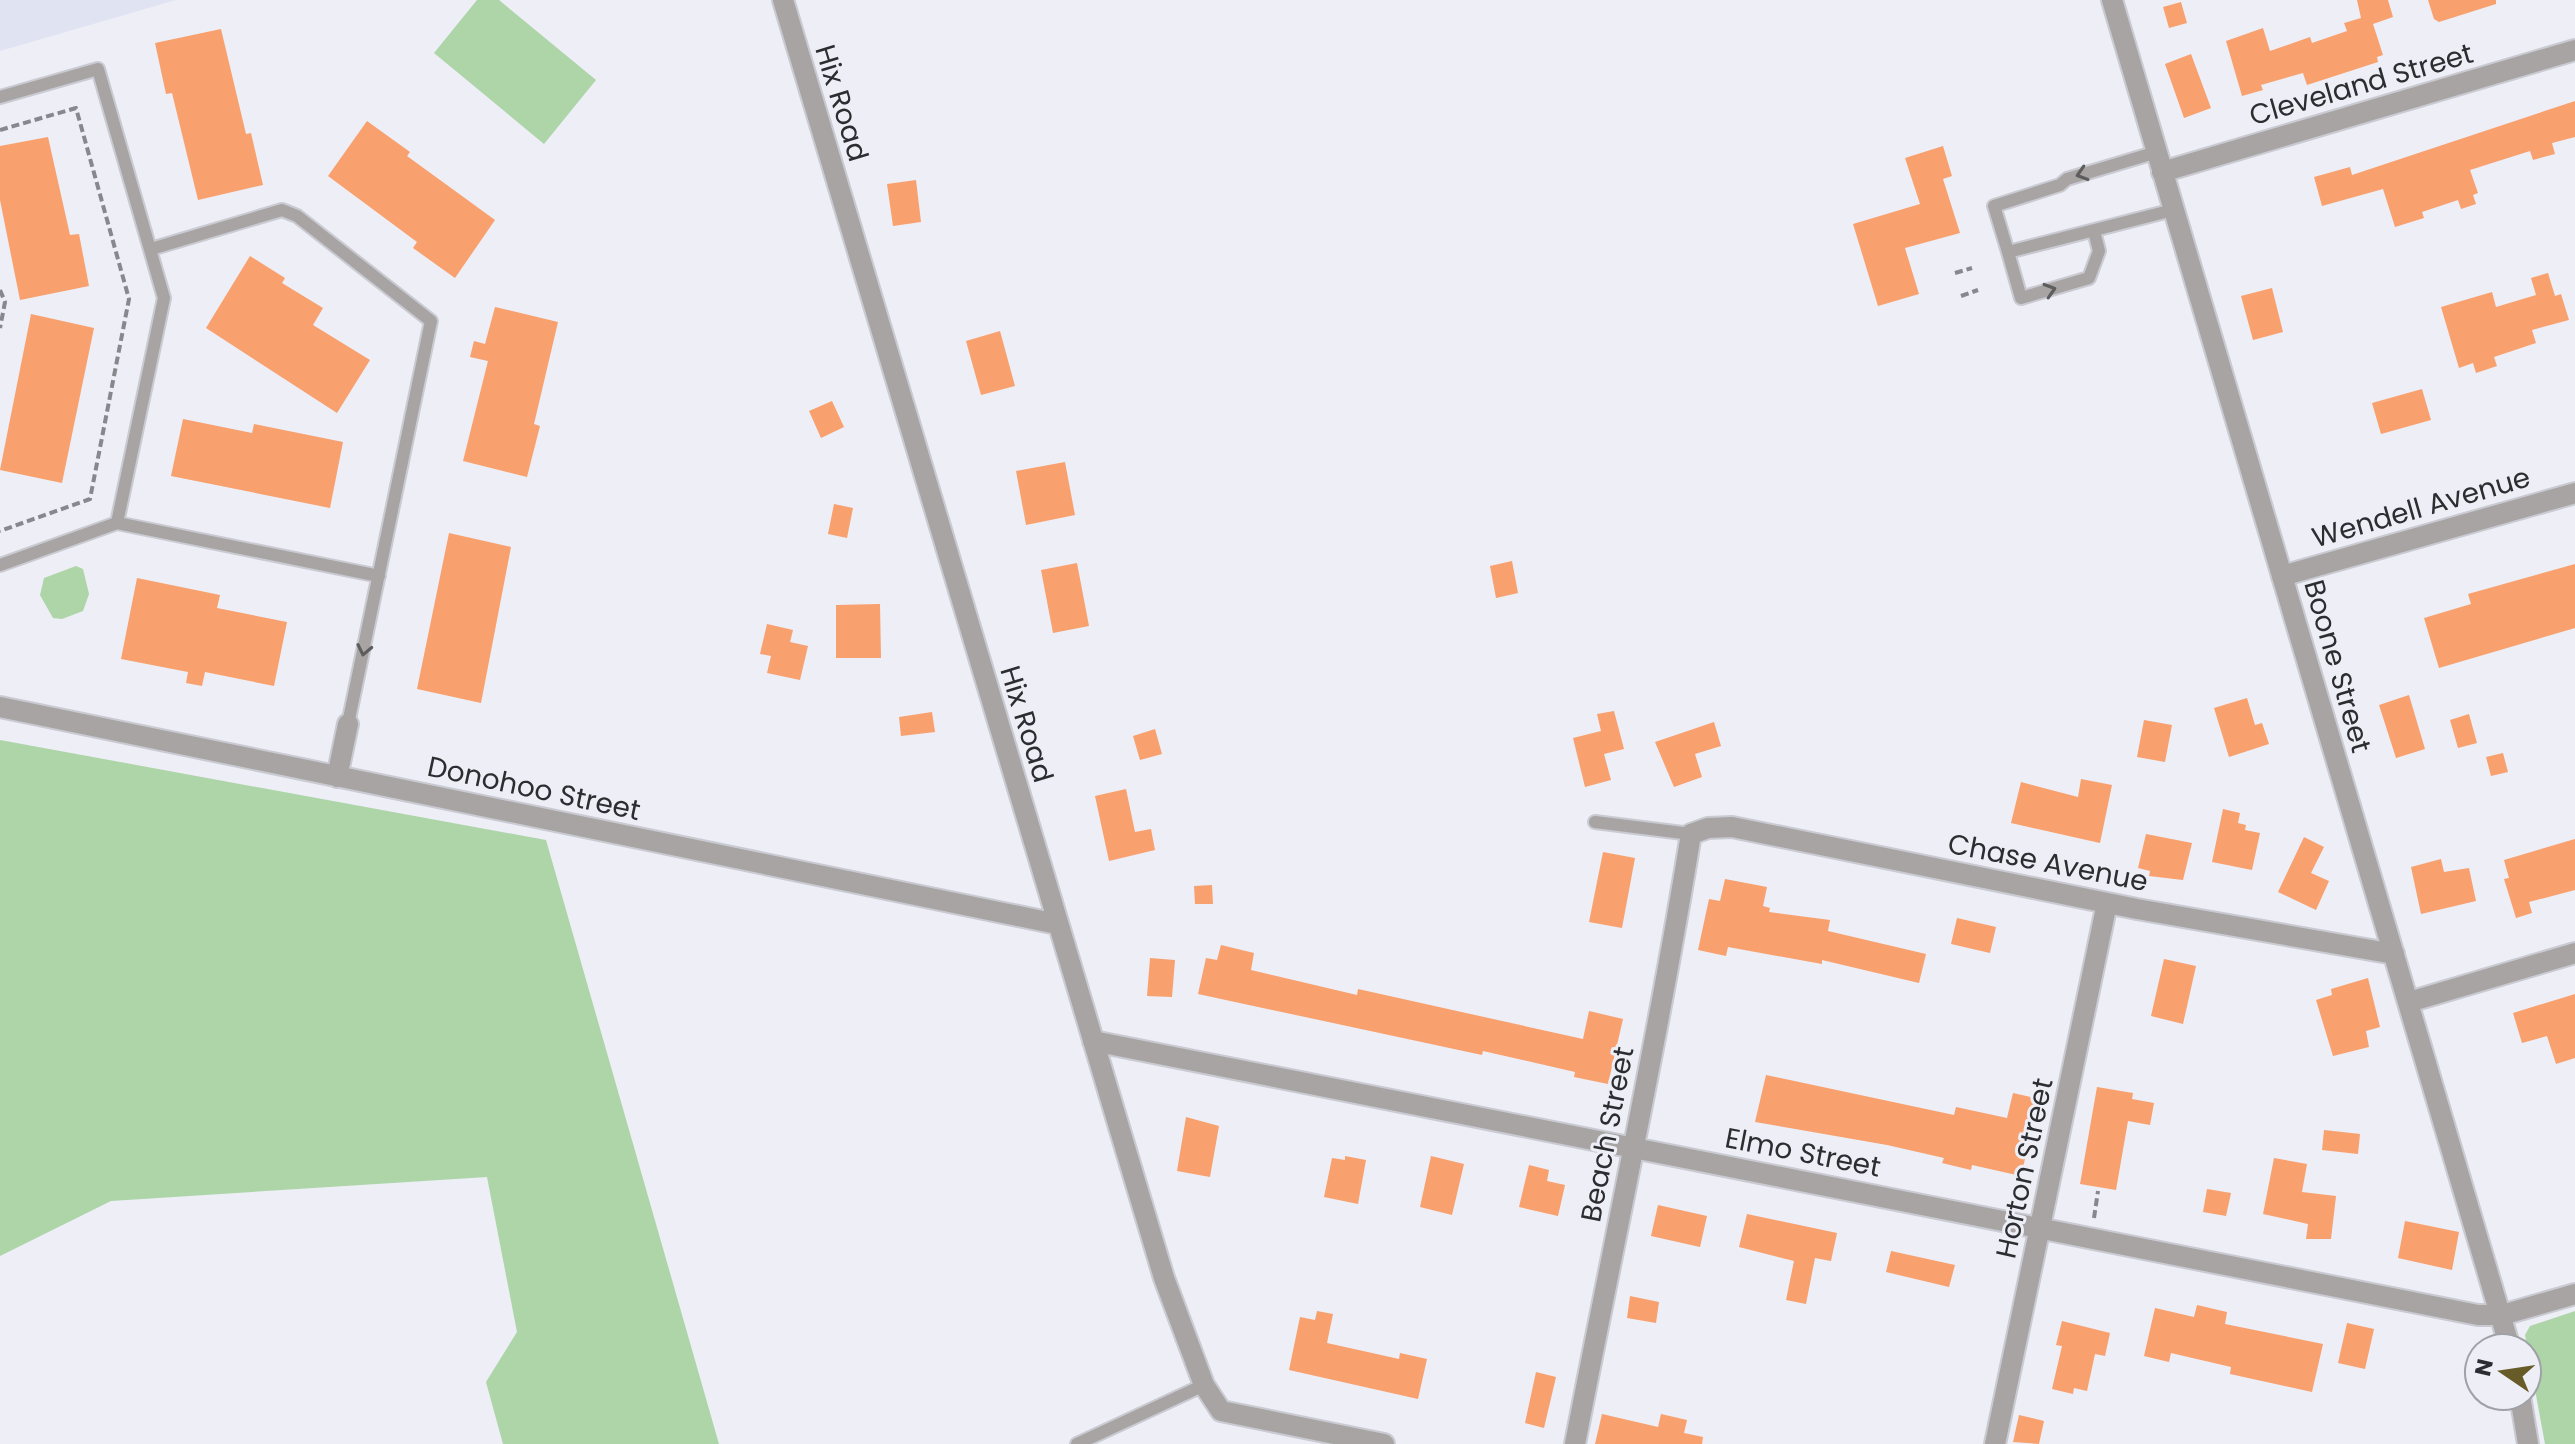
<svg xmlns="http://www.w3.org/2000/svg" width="2575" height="1444" viewBox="0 0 2575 1444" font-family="Poppins,sans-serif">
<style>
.built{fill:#e0e3f2}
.green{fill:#add5a8}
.building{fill:#f8a06e}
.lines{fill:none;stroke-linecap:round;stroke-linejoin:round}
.service-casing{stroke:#cacbd2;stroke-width:16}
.minor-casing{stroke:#cacbd2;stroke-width:24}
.tertiary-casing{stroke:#cacbd2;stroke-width:24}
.path{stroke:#87888d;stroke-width:4;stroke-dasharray:8 4;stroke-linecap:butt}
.service{stroke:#a8a4a4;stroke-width:12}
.minor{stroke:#a8a4a4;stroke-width:20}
.tertiary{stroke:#a8a4a4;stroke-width:20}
.oneway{stroke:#5e5d5e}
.labels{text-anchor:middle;stroke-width:6;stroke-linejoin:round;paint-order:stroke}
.street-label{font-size:28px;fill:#2c2d30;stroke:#edeef6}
</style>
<rect width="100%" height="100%" fill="#edeef6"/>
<path class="built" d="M0,0H176L0,51Z"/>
<path class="green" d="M477,0H499L596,80L544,144L434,53Z
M76,566L83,569L89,594L83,611L62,619L53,618L40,595L44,578Z
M0,740L546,840L719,1444H503L486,1382L517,1332L487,1177L111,1201L0,1256Z
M2575,1311V1444H2545L2525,1335L2530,1326Z"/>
<path class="building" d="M2357,0H2388L2393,17L2373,24L2383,55L2377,57L2378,62L2307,85L2303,73L2261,85L2263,90L2242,96L2226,41L2263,28L2270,51L2310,37L2312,43L2347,31L2344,23L2361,18Z
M2428,0H2496V4L2439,22L2434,19Z
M2181,2L2187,23L2169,28L2163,7Z
M221,29L246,134L251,133L263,185L198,200L172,93L166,94L155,43Z
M2191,54L2211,108L2184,118L2165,64Z
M2575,101V137L2552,143L2555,154L2533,160L2530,151L2470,170L2478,193L2473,195L2476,204L2461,209L2458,200L2422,212L2424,218L2395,227L2383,189L2322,206L2314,177L2350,167L2352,175Z
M367,121L410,152L407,156L495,220L455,278L413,248L417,242L328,176Z
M48,137L70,235L79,234L89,286L20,300L0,200V146Z
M1943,146L1952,176L1943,179L1960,233L1905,248L1919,294L1878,306L1853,224L1920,204L1905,158Z
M916,180L921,222L893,226L887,184Z
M250,256L285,278L282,283L323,308L313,325L370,360L337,413L206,328Z
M2548,273L2555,296L2561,294L2569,320L2532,330L2536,343L2494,357L2497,366L2476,373L2473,363L2459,368L2441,307L2492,292L2496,307L2536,295L2531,278Z
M2272,288L2283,332L2253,340L2241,296Z
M495,307L558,322L534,424L540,426L527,477L463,461L488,361L470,357L474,341L485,344Z
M31,314L94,328L62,483L0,470Z
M1000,331L1015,386L981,395L966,341Z
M2422,389L2431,420L2381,434L2372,403Z
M832,401L844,427L821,438L809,411Z
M183,419L252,433L254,424L343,442L330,508L171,476Z
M1065,462L1075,515L1026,525L1016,471Z
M834,504L853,508L847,538L828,534Z
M449,533L511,547L481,703L417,689Z
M1512,561L1518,593L1496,598L1490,566Z
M1077,563L1089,626L1053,633L1041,570Z
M2575,564V628L2439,668L2424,618L2471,604L2468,594Z
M137,578L220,595L217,608L287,622L274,686L205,672L202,686L186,683L188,672L121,659Z
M880,604L881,658H836V605Z
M767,624L793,630L790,642L808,646L800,680L767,673L771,656L760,654Z
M2409,695L2425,749L2396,758L2379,705Z
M2247,698L2255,725L2262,723L2269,744L2229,757L2214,708Z
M1614,711L1624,749L1604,754L1611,780L1585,787L1573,738L1601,731L1597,714Z
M932,712L935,732L901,736L899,717Z
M2469,714L2477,743L2458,748L2450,720Z
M2144,720L2172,725L2165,762L2137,757Z
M1714,722L1721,746L1695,754L1702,777L1674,787L1655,742Z
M1155,729L1162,754L1140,760L1133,736Z
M2503,753L2508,772L2491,776L2486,757Z
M2081,779L2112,785L2100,843L2011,823L2021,782L2078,797Z
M1126,789L1135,832L1151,829L1155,850L1109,861L1095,796Z
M2223,809L2240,813L2238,823L2246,825L2245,830L2260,833L2252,870L2212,862Z
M2146,834L2192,843L2183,880L2149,876L2150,871L2138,868Z
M2304,837L2324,847L2311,873L2329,881L2316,910L2278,892Z
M2575,839V890L2529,902L2532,913L2516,918L2504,879L2509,878L2504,860Z
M1603,852L1635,858L1622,928L1589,922Z
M2441,859L2444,872L2469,868L2476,901L2421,914L2411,867Z
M1725,879L1767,887L1763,906L1770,908L1769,912L1830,920L1828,931L1926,954L1919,983L1822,960V964L1728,947L1726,956L1698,950L1709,899L1720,901Z
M1212,885L1213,904H1195L1194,886Z
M1957,918L1996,927L1990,953L1951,944Z
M1221,945L1254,953L1251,970L1357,995L1358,989L1583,1039L1589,1011L1623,1019L1608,1084L1574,1077L1575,1072L1483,1051L1482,1055L1198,994L1206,958L1217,960Z
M1150,958L1175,960L1172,997L1147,996Z
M2164,959L2196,966L2183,1024L2151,1016Z
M2368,978L2380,1027L2366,1031L2369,1047L2333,1056L2316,1000L2332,995L2331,989Z
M2575,994V1058L2556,1064L2547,1036L2522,1043L2513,1013Z
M1766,1075L1954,1115L1956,1107L2007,1118L2013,1093L2039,1099L2021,1176L1972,1165L1971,1170L1942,1163L1944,1158L1887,1145L1755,1122Z
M2097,1087L2133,1093L2132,1099L2154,1103L2150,1125L2128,1121L2116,1190L2080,1184Z
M1186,1117L1219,1126L1210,1177L1177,1171Z
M2324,1130L2360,1134L2358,1154L2322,1150Z
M1345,1156L1366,1160L1358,1204L1324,1197L1332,1158L1345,1160Z
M1431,1156L1464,1164L1452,1215L1420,1207Z
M2274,1158L2307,1164L2302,1192L2336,1196L2331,1239H2306L2308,1224L2263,1214Z
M1529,1165L1549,1170L1547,1181L1565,1185L1558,1216L1519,1207Z
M2207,1189L2231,1193L2226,1216L2203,1212Z
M1658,1205L1707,1216L1700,1247L1651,1236Z
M1747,1214L1837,1233L1831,1261L1815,1258L1806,1304L1786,1300L1794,1261L1739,1247Z
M2405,1221L2459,1232L2452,1270L2398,1258Z
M1891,1251L1955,1265L1949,1287L1886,1272Z
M1630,1296L1659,1302L1656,1323L1627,1318Z
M2197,1305L2227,1312L2225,1324L2323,1344L2312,1392L2230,1374L2231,1367L2171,1353L2169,1362L2144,1356L2155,1308L2194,1317Z
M1317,1311L1333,1314L1327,1343L1399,1359L1400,1353L1427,1359L1418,1399L1289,1370L1300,1317L1315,1320Z
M2062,1321L2110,1333L2105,1356L2095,1354L2087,1391L2074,1388L2073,1394L2052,1389L2062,1346L2056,1345Z
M2347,1323L2374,1329L2365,1369L2338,1363Z
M1536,1372L1556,1377L1544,1428L1525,1423Z
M1602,1414L1658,1427L1661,1414L1687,1420L1684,1433L1703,1437L1702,1444H1595Z
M2019,1415L2044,1421L2039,1444L2013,1442Z"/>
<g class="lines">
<g class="service-casing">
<path id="service" d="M0,97L98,69L164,298L117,523L0,565
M2157,152L2067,179L2060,185L1994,206L2008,252L2173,210
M151,249L282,210L297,216L431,321L348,724
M2008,252L2021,298L2089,278L2099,251L2094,231
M117,523L379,576
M1595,822L1691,834
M1077,1444L1204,1385"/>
</g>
<g class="minor-casing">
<path id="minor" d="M783,0L1164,1278L1204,1385L1221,1411L1384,1444
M2162,172L2575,50
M2282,576L2575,493
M0,707L1057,924
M337,777L348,724
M1093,1041L2478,1315H2502L2575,1294
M1575,1444C1614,1241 1658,1038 1691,834L1708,828L1732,827L2137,909L2394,954
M1995,1444L2107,903"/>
</g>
<g class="tertiary-casing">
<path id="tertiary" d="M2112,0L2510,1348
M2409,1002L2575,953
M2520,1396L2528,1444"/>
</g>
<path class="path" d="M0,130L76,108L129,299L90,499L0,531
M1955,273L1972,268
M0,290L5,302L0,328
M1961,296L1978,290
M2094,1218L2098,1191"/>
<use href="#service" class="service"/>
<use href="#minor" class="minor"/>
<use href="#tertiary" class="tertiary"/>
</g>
<defs><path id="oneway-chevron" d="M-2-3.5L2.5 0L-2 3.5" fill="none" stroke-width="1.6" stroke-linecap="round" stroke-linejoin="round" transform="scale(2)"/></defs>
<g class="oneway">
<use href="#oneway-chevron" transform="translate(2082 174) rotate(163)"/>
<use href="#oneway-chevron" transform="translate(2050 290) rotate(-17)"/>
<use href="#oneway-chevron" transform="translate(364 650) rotate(102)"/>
</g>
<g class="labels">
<g class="street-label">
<text transform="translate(2361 84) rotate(-16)" y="10">Cleveland Street</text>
<text transform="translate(842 103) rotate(73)" y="10">Hix Road</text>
<text transform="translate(2421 507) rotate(-16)" y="10">Wendell Avenue</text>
<text transform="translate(2338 666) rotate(74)" y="10">Boone Street</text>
<text transform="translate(1027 724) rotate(73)" y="10">Hix Road</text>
<text transform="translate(534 788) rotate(12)" y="10">Donohoo Street</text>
<text transform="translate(2048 862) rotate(11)" y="10">Chase Avenue</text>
<text transform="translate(1607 1134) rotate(-79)" y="10">Beach Street</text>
<text transform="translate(1803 1152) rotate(11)" y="10">Elmo Street</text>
<text transform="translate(2024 1168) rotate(-78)" y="10">Horton Street</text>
</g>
</g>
<g transform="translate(2503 1372) rotate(283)"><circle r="38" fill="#edeef6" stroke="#a0a1a7" stroke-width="2"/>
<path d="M0-6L14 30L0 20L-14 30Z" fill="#675b28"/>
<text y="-12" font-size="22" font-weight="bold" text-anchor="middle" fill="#2c2d30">N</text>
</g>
</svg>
